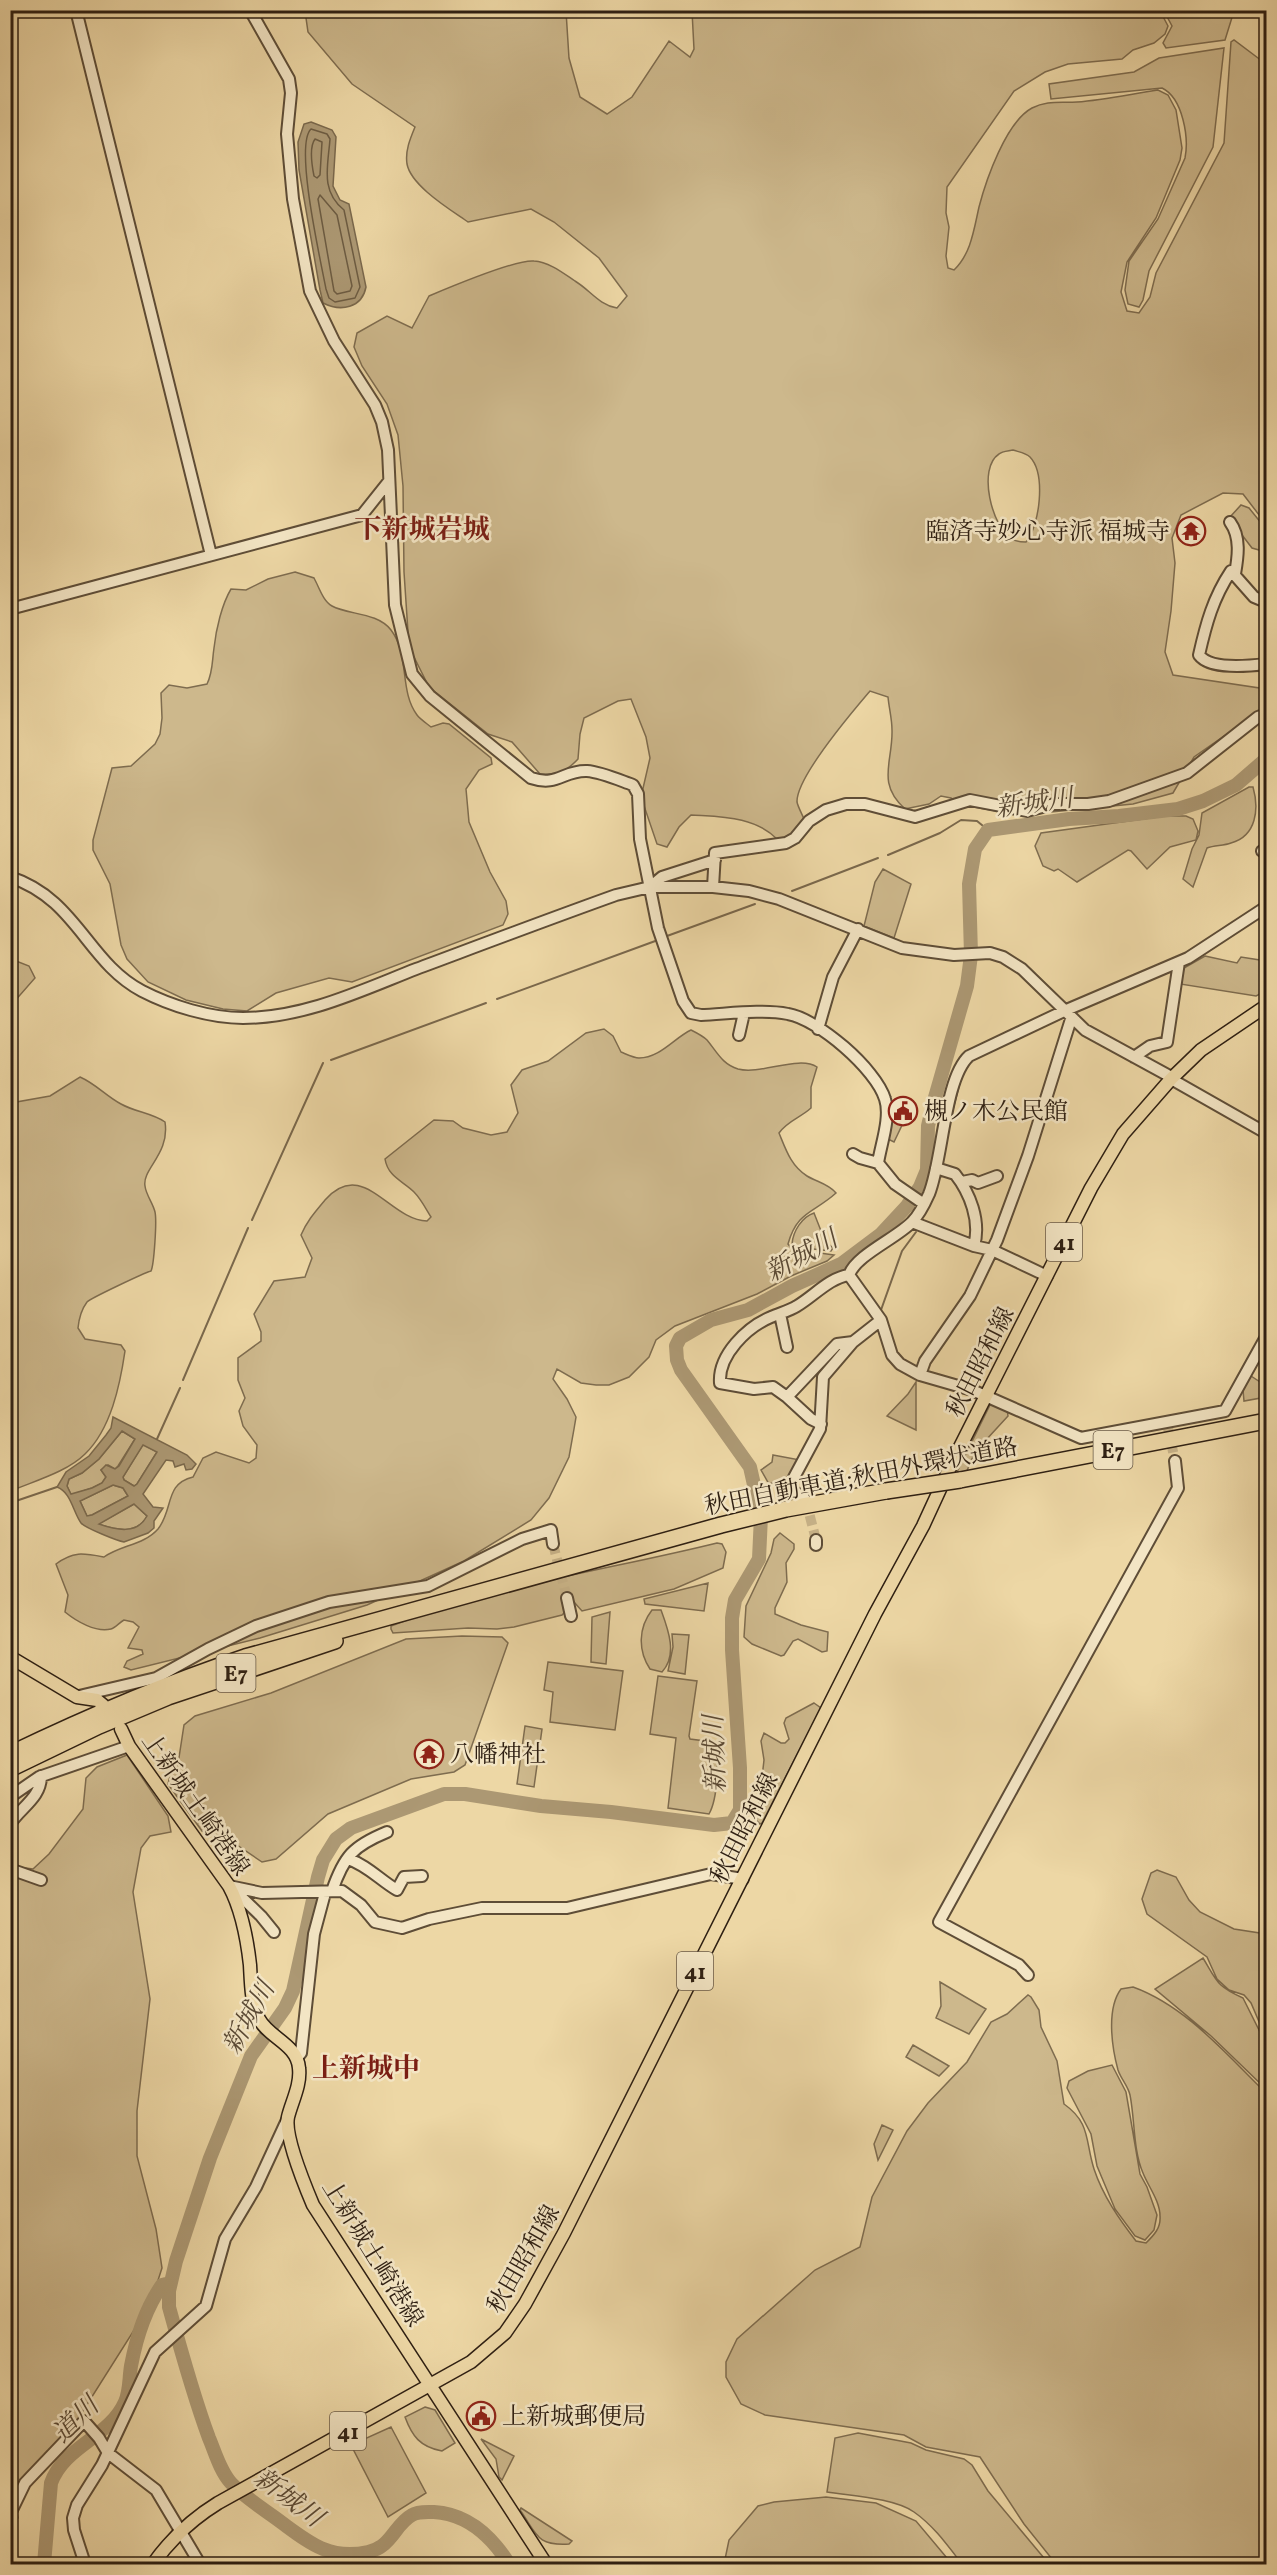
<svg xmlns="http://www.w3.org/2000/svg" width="1277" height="2575" viewBox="0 0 1277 2575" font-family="Vollkorn,'Noto Serif JP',serif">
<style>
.green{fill:#cdb88c;stroke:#7e6c4f;stroke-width:1.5;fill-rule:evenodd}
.water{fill:#ac9873;stroke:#7a684c;stroke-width:1.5;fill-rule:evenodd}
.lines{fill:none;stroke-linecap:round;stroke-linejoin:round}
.shore{stroke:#6d5c42;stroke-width:1.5}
.stream{stroke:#7a684c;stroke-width:2}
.river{stroke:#ac9873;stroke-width:14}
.minor-tunnel{stroke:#c7b288;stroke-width:10;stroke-dasharray:10 5;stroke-linecap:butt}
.minor-casing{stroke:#5e4d37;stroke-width:14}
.major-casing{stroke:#2e1f12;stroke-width:15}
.highway-casing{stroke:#2e1f12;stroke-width:18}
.minor{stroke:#f3e5c4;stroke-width:10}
.major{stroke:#edd7a5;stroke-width:12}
.highway{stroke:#edd7a5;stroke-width:15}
.highway-bridge-casing{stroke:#2e1f12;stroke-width:18;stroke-linecap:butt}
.highway-bridge{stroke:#edd7a5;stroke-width:15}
.labels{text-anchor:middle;stroke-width:5;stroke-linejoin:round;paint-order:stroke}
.shield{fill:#f3e5c4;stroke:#695a47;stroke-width:1.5}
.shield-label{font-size:22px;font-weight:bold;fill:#2e1f12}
.poi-label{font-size:24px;fill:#2e1f12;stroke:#f3e5c4;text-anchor:start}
.street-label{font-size:24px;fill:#2e1f12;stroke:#f3e5c4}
.water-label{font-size:26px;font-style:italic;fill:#5a4934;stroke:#f3e5c4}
.quarter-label{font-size:27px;font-weight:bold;fill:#7a1f14;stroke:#f3e5c4}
</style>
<rect width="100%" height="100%" fill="#edd7a5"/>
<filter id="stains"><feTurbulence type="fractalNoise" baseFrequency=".00333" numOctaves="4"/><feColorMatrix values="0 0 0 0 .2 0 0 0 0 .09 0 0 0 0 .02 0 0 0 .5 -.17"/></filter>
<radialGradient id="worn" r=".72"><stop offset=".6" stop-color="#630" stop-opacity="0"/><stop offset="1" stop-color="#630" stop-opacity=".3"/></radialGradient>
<path class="green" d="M305,11H566L569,58L580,97L607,114L632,97L669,41L690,57L694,49L692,11H1160L1168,26L1165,34L1154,43L1133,50L1122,59L1068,64L1045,72L1014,91L947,187L946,213L949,227L946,256L948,268L954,270C971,254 974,229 979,207C986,180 1006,122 1032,108C1047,100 1060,103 1077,102C1104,100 1131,94 1158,90L1168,95L1176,110L1182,148L1180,160L1156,218L1127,262L1121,292L1127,311L1139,313L1150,297L1156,273L1224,143L1231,42L1234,40L1266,64V524L1243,494L1223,493L1181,515L1172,538L1175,563L1171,611L1165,652L1173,675L1266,689V711L1253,716L1194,757L1173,793L1133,804L1020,815L962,805L951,798L941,796L929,804L905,809C876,783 893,762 892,730C892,719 889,708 888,697L870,691C853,711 796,777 797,802C798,807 802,814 804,819C798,830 789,838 777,839C754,816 721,817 691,815L679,827L667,847L657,844L641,797L650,758L646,737L631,699L618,701L584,718L580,734L578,759C566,772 557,775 540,774L512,742L488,734L429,687L409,647L404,572L403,486L398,435L387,404L362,366L354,347L357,333L387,316L412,328L429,296C448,288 517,259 534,261C549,262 563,273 575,281C590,290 599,305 617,308L627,296L599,258L554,222L531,209L468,222C451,210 411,186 407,164C405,151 410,139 415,127L352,84L308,32ZM1013,450C1019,452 1026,453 1030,457C1046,474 1040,525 1026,542C1022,542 1015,541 1012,539C992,528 977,468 999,454C1002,451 1009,451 1013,450Z
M1164,11H1234L1225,40L1166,48L1163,43L1172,26Z
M1224,48L1213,147L1149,271L1143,300L1139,307L1128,304L1125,290L1129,261L1158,219L1185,158C1189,138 1183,98 1162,88L1051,99L1049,84L1134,72L1159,58Z
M1241,505L1249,508L1266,529V552L1252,548L1232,522L1230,517Z
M295,572L314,578C319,587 323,601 332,606C348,615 377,612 391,630C410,655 399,691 417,715C420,719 426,723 431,727L443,723L449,724L491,758L492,764L479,770L466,789L469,822L490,872L506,901L508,914L503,925L352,982L329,978L276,993L247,1011L223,1009L186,1000L148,982L127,959L121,945L110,884L93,850V840L112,768L131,766L155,744L160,734L162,718L161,693L169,685L187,688L207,684C213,672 212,661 214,648C216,629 222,604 231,589L246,590L268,579Z
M1249,787H1253C1259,808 1257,836 1231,843C1223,846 1215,845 1207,848L1193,887L1183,879L1192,849L1199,835L1202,813Z
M1165,816H1186L1193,819L1198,831L1196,840L1170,847L1147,869L1131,851L1128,850L1077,882L1058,869L1054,871L1043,866L1035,846L1041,833Z
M883,869L911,884L894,938L864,926L875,882Z
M1205,956L1237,963L1241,957L1266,961L1264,992L1256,996L1180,984L1184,968Z
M11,959L29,966L35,978L13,1003V1031L11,1044Z
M604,1029L613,1036L621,1052C626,1054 634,1058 639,1058C660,1058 674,1038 691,1030C697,1033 703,1036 707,1040C717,1052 722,1064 738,1069C761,1075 799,1055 817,1067L811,1087V1108C800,1118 787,1121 779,1133C786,1150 791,1166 807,1176C817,1182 829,1184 836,1193C814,1213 797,1211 788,1244L792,1249L834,1255L827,1261L791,1276L757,1294L675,1326L656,1340L649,1357L629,1377L609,1385H596L581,1383L557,1369L553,1379L567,1399L576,1417L574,1429L569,1457L549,1498L531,1520L464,1561L367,1605L260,1638L131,1670L124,1667L127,1661L143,1654L142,1650L128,1648L139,1627L133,1622L124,1620C120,1622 115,1628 111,1629C96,1633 76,1621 65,1612L68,1595L56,1564C73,1551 83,1553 104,1557C121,1545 144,1545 158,1529C174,1509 164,1484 193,1477L203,1458L216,1452L249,1463L256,1458L257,1445L243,1426L239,1411L245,1398L238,1380V1358L261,1341V1332L254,1314L274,1281L305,1277L312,1258L301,1235C307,1221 315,1212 325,1200C363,1157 389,1220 427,1221L431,1217C426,1209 421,1199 414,1192C403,1181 388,1177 385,1159L434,1120L453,1121L463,1128L491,1135L507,1132L518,1113L511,1085L522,1070L548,1061L586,1033Z
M80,1077C96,1084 106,1096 121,1104C135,1112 152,1113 165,1122C170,1154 142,1169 145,1186C146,1195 153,1203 155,1212C157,1221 154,1265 151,1271C144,1273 91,1298 87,1302C81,1310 79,1318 78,1328L85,1339L121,1345L125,1351C120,1385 111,1429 85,1454C67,1472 34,1481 11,1491V1103L50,1096Z
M891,1114L904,1121L894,1142L886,1138Z
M814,1213L825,1241L833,1248L831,1251L795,1247L792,1244C793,1231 802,1217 814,1213Z
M1251,1376L1266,1386V1397L1244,1401L1243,1390Z
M916,1382V1430L887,1416L908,1394Z
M994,1404L1007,1409L1008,1416L975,1452L966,1473L958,1475L957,1472L990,1405Z
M122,1431L135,1439L118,1466L115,1469L108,1465L101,1470L106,1477L102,1483L92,1488L71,1495L67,1486L69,1479L82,1473L99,1459Z
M143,1444L157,1452L137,1484L134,1486L124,1480L123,1477Z
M773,1455L800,1460L790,1478L769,1484L761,1470L772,1462Z
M113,1485L123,1488L128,1496L92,1515L87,1516L80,1501Z
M134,1504L147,1516C137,1535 116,1530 98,1524Z
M780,1533L794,1544V1549L786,1563L787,1582L775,1608V1614L801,1625L828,1632L827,1651L822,1652L798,1639L793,1641L784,1655L781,1656L752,1644L744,1637L746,1606L771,1553L774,1539Z
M717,1543L722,1544L726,1552L723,1568L674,1589L582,1611L573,1601L563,1605L564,1613L562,1615L514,1627L497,1629L468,1628L393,1633L391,1629V1626C497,1585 608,1570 717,1543Z
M708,1583L704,1611L645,1604L644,1599Z
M652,1610H661C668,1629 678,1655 662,1672L650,1669C638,1651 638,1628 652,1610Z
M610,1612L606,1664L591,1662L592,1617Z
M672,1634L689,1635L685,1674L668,1671L673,1647Z
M462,1636L502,1637L508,1643L465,1765L454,1772L411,1779L328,1814L276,1859L262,1862L228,1839L202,1831L168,1784L170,1776L178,1764L184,1725L195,1716L271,1693L406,1639Z
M548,1662L623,1671L615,1730L550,1722L553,1692L544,1690Z
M658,1676L697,1681L689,1736L690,1739L713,1742C721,1757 717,1800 709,1814L668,1808L676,1738L650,1734Z
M814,1703L821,1708L762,1823L760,1824L757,1821L764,1760L761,1741L764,1733L781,1743H785L789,1739L784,1723L786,1718Z
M525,1726L542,1729L534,1787L517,1784Z
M127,1755L168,1816L171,1832L150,1836L141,1848L133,1892L150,1999L137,2111V2156L156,2229L162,2268L150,2305L76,2422L38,2466L13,2489L18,2518L11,2524L10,1851L18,1867L33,1869L49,1854L83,1809L86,1778L97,1767Z
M1157,1870L1176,1877L1189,1900L1200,1912L1234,1929L1266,1934V2038L1251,2003L1244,1995L1229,1990L1217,1979L1207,1957L1147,1914L1142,1899L1151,1873Z
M1203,1958C1217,1981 1216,1986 1243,1998L1266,2044V2089L1211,2036L1155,1989Z
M940,1982L986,2009L969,2034L936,2018L941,2006Z
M1133,1987C1186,2006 1227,2055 1266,2093V2564H1056L1024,2524L980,2457L926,2447L904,2435L765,2415L741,2404L726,2377V2362L737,2339L815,2270L860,2247L872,2197L907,2131L928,2103L967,2062L991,2022L1007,2014L1028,1995L1031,1997L1039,2010L1041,2027L1057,2061L1064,2104C1091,2123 1085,2141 1094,2169C1103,2196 1119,2219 1136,2241L1146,2243C1154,2235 1161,2228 1160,2216C1160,2201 1148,2186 1143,2173C1133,2150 1135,2120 1130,2095C1128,2086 1121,2079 1118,2070C1112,2048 1106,2009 1121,1989Z
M913,2045L949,2066L939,2076L906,2057Z
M1112,2065L1126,2092L1140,2174L1147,2187L1157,2215L1154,2230L1145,2240L1135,2236L1115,2209L1097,2166L1091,2134L1067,2088L1069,2081L1088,2071Z
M882,2125L893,2130L878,2160L874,2144Z
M425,2407L435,2410L455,2443L442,2451C420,2447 412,2436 405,2417Z
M391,2427L426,2493L388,2517L351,2445Z
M858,2433L911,2443L926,2450L964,2459L972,2465L988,2491L1049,2564H962C948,2546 934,2526 914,2512C894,2498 851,2496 827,2492L835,2438Z
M481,2439L514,2456L502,2480L499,2477L496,2459Z
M826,2497L876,2503L916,2521L952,2564H724L729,2540L758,2506L774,2502Z
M521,2508L572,2541L569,2544C536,2546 537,2534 520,2510Z"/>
<path class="water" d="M311,122L332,130L336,137L333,186L340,200L349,204L366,287C362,308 341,312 323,303L320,290L299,170L298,142L304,124Z
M113,1417L187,1455L196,1464L192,1469L186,1470L184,1464L175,1467L173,1461L166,1460L143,1494L153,1507L163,1508L154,1521V1528L148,1533L124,1542C118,1541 85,1528 81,1523C73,1512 71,1492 57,1487L66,1472L89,1456L106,1435L111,1428ZM122,1431L135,1439L119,1466L115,1469L106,1465L101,1470L106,1477L102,1483L92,1488L71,1494L67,1486L69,1479L82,1473L99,1459ZM143,1445L157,1452L137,1484L134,1486L124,1480L123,1477ZM113,1485L123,1488L128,1496L92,1515L87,1516L80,1501ZM134,1504L147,1516C137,1535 116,1530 99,1524Z"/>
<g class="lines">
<path class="shore" d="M311,129L327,134L330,139C328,166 320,191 344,210L360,287L355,298L335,302L329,298L326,289C321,262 294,145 311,129Z
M315,139L322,142L320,175L317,178L314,176C312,166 309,147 315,139Z
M320,195L337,215L352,286L350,291L337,294L334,291L318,199Z"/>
<path class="stream" d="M888,855L940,833L961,820L977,821L988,830
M792,891L878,858
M667,936L755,904
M497,999L658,940
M1075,1012L1100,1001
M1053,1022L1064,1017
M331,1060L486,1003
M949,1124L961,1078
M252,1220L323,1063
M881,1310L902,1251L916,1232
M183,1380L248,1228
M157,1439L180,1388
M10,1503L57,1487"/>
<path class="river" d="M44,2564L51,2483C64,2446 110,2437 125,2402C130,2391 129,2378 131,2366C136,2339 146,2308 162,2285L170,2283
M509,2564C492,2537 468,2514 434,2512C428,2512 418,2511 412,2515C394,2525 392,2547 368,2552C332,2560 312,2545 285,2525C267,2511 246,2499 231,2483C220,2471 215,2452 209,2438C193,2395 181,2351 169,2307V2291L176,2261L210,2158L251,2056L285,2008L293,1991L318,1877L323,1860L336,1839L351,1828L444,1794H465L541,1806L611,1812L714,1825L732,1823L740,1810V1768L732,1650V1618L735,1600L759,1559L761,1516L750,1467L681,1370L677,1360L676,1346L680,1338L711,1320L748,1310L792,1286L841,1264L881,1234L907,1206L920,1187L927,1170L928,1126L934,1101L967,986L971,955L969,884L975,849L988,830L1069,819L1119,816L1178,809L1203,801L1236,785L1266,759"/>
<path class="minor-tunnel" d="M1168,1428L1175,1461
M806,1501L816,1540
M553,1544L567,1598"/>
<g class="minor-casing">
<path id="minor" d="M76,10L211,555
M250,10L289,79L291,93L287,134L293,199L310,291L334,341L375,405L382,422L388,450L395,605L412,674L430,696L531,778C558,787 563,770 587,771C601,772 619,780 633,785L638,794L640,839L658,928L683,1001L691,1013L701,1015C727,1014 762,1009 788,1014C818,1019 876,1069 885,1099C891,1117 881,1144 878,1163L895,1184L924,1204
M1230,522C1241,537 1238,557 1235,574
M1266,602L1254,597L1231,571C1213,598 1206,624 1199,655C1210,670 1249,666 1266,664
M10,609L362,515L389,481
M1262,851L1266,854
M10,877C77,899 87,962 142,991C171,1006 210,1018 243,1018C304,1018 360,991 416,969C483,944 549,919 616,895L650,887H713L749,891L779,899L902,948L954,955L990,953L1003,957L1022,969L1085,1030L1173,1078
M650,887L662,877L715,860
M713,887L715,853L786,843L795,838L809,821L826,810L846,804H865L915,817L970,800L1027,811L1054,804H1088L1109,801L1187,773L1258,717L1266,714
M1266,907L1188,958L1064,1011L969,1056C944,1079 943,1160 929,1194C925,1203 920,1214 912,1222C897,1238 856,1255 849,1275L881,1320L892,1355L900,1364L920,1375L972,1390L1081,1438L1225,1411L1266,1337
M818,1029L833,977L858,929
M739,1035L744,1013
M1134,1057L1150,1046L1167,1042L1179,962
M1171,1079L1266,1133
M853,1154L860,1158L878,1163
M936,1168L955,1174C970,1193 981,1221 974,1246
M962,1182L972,1180L978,1183L997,1176
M912,1222L974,1246L992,1250L1047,1276
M780,1314L787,1347
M920,1375L925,1361L970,1296L997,1240L1028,1156L1071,1019
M787,1397L773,1387L754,1389L720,1383C718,1355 747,1327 771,1317C780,1313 789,1311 797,1306C814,1296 829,1278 849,1275
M821,1424L811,1419L787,1397L837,1344L853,1342L881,1320
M806,1501L803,1496L790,1490L791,1483L820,1429L823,1377L853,1342
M816,1540V1545
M567,1598L571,1616
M79,1696L156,1678L208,1649L256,1626L329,1602L428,1586L522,1539L551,1530L553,1544
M10,1797L39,1777L129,1746
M10,1824C21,1807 41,1798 41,1776
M348,1859C367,1865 380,1880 397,1890L404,1877L422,1876
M10,1869L41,1880
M229,1886L262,1893L342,1891L361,1905L375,1922L402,1928L429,1919L482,1908H567L711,1874L743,1879
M232,1888L261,1916L274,1932
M332,1891C344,1856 353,1846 387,1832
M1028,1975L1019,1965L939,1922L1178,1488L1175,1461
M297,2058L301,2053L314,1934L325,1893
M10,2514L25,2483L84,2421L99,2438L108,2453L156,2490L200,2564
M85,2564L74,2530L73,2518L77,2505L102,2465L155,2352L206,2306L225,2239L256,2187L287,2120"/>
</g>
<g class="major-casing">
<path id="major" d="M10,1657L77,1697L97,1700L103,1705
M121,1729L129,1746L229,1886C242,1910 247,1938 250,1965C251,1982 251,2004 259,2019C269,2038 297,2044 299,2068C301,2085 292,2101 288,2117C284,2136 305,2186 313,2205L546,2564
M153,2564C170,2540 192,2519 218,2503L471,2362L505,2333L525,2304L564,2233L875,1614L923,1526L952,1463L1091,1188L1123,1134L1171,1079L1201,1050L1266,1006"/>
</g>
<g class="highway-casing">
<path id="highway" d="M960,1480L1266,1421
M10,1754C87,1717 164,1684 245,1657L721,1525L786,1509L886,1491
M10,1769L99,1726L168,1697L335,1641"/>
</g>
<use href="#minor" class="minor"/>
<use href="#major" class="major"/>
<use href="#highway" class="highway"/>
<g class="highway-bridge-casing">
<path id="highway-bridge" d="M886,1491L960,1480"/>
</g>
<use href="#highway-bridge" class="highway-bridge"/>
</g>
<defs>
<g id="temple-ring" transform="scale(1.5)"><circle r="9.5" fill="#f3e5c4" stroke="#8f2418" stroke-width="1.5"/><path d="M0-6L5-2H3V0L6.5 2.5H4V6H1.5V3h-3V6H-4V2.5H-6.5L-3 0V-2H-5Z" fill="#8f2418"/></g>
<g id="civic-ring" transform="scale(1.5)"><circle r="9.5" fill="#f3e5c4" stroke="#8f2418" stroke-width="1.5"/><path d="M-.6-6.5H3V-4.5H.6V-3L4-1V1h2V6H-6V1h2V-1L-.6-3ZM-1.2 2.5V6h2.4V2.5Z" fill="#8f2418"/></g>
</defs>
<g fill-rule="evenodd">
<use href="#temple-ring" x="1191" y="531"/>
<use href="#civic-ring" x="903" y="1111"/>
<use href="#temple-ring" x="429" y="1754"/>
<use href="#civic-ring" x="481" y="2416"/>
</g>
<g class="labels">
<g class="shield">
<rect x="1046" y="1223" width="36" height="38" rx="4.5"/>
<rect x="1093.5" y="1431" width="39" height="38" rx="4.5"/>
<rect x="216.5" y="1654" width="39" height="38" rx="4.5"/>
<rect x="677" y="1952" width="36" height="38" rx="4.5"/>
<rect x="330" y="2412" width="36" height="38" rx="4.5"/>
</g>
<g class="shield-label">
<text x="1064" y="1250">41</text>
<text x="1113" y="1458">E7</text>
<text x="236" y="1681">E7</text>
<text x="695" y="1979">41</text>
<text x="348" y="2439">41</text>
</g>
<g class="poi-label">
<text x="1170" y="539" text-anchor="end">臨済寺妙心寺派 福城寺</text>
<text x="924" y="1119">槻ノ木公民館</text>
<text x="450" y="1762">八幡神社</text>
<text x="502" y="2424">上新城郵便局</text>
</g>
<g class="street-label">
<text transform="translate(980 1362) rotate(-63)" y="8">秋田昭和線</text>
<text transform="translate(861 1476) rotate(-11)" y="8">秋田自動車道;秋田外環状道路</text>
<text transform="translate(196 1804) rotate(55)" y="8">上新城土崎港線</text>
<text transform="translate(744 1828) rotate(-63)" y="8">秋田昭和線</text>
<text transform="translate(373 2253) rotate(58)" y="8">上新城土崎港線</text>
<text transform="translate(523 2259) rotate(-60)" y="8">秋田昭和線</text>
</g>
<g class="water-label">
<text transform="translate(1034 802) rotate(-8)" y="9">新城川</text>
<text transform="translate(801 1255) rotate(-29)" y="9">新城川</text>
<text transform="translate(714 1754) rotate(-92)" y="9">新城川</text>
<text transform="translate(248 2017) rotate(-61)" y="9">新城川</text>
<text transform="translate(75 2419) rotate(-44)" y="9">道川</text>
<text transform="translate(289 2497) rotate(37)" y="9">新城川</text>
</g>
<g class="quarter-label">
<text x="422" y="538">下新城岩城</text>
<text x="366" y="2077">上新城中</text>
</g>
</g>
<rect width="1277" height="2575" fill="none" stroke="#edd7a5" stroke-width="36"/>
<rect x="12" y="12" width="1253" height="2551" fill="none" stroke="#2e1f12" stroke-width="3"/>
<rect x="18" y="18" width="1241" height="2539" fill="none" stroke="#2e1f12" stroke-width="1.5"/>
<rect width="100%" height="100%" filter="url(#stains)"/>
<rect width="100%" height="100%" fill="url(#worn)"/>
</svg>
